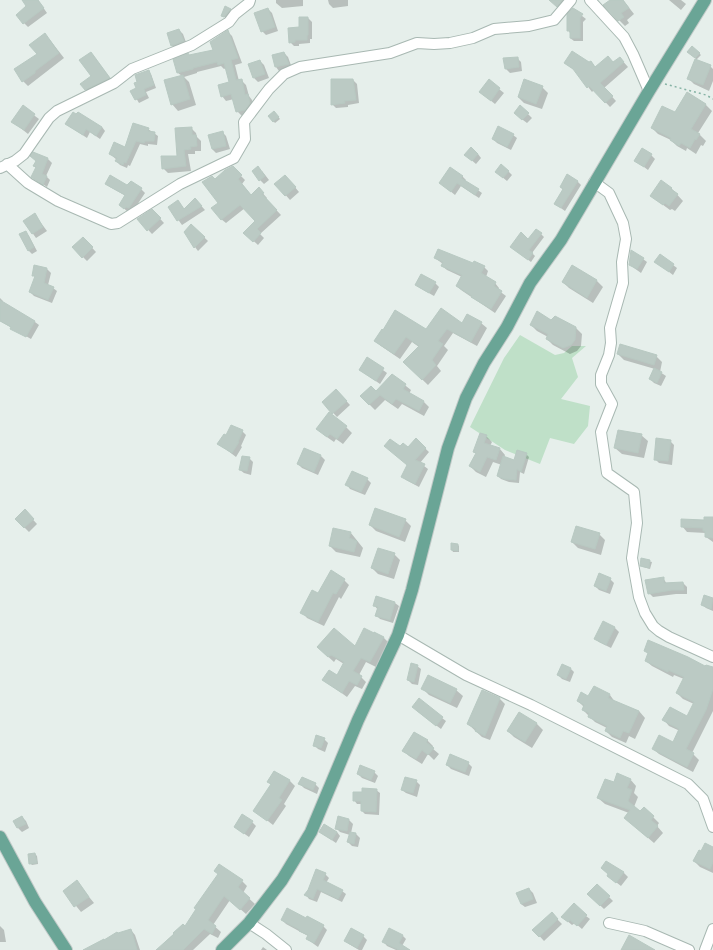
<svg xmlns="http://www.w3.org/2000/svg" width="713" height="950" viewBox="0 0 713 950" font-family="Rubik,sans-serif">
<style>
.green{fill:#bfe0c8}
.shadow{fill:#0003}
.building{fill:#bbcac4;stroke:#b8c9c2}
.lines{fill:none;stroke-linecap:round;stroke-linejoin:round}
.minor-casing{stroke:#a8b8b2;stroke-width:12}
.major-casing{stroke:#c2cac8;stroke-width:14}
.path{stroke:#86b3a5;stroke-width:1.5;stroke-dasharray:2 3;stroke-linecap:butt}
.minor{stroke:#fff;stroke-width:10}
.major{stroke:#6aa596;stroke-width:12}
</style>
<rect width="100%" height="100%" fill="#e6efeb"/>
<path class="green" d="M520,335L555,355L564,353L572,346H586L572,358L578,377L561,399L590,406L588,426L574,444L550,438L540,464L505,450L470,427L504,358Z"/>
<path class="shadow" d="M29,0H38L47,13L28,27L24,23Z
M276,0H303V6L282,8L276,3Z
M328,0H348V6L333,8L329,4Z
M553,0H570L561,10L556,5Z
M612,0H623L634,14L627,20L629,23L625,26L619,20Z
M669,0H681L686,4L681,10Z
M225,8L232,11L226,18L222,16Z
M268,9L272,13L278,31L266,35L262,31Z
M573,9L586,19L583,22V41H574L570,38V33L568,30Z
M308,18L312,22V39H310V43L299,44V46H294L290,42Z
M179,30L183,34L187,45L176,50L172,46L168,33Z
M228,32L232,36L242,63L235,65L239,81L241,80L246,85L249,96L252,100L255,108L250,114L242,116L237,111L234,99L226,101L222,96L230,83L226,68L224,69L221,66L197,72V73L184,77L189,82L196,105L178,111L172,104L182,76L178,73L189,56L214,50Z
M50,40L64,58L28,86L23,81L38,54Z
M692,47L701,55L696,60L710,66L713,69V81L709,91L694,84L688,78L696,59L688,52Z
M91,53L113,82L90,93L86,89L92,76Z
M284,53L288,57L292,68L279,71L276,67Z
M517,58L521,62L522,71L510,73L506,69Z
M620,58L628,67L604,88L616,101L610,107L594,90L592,92L576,71L565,63H590L591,62L596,68L613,63Z
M260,61L264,65L269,78L258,82L254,78Z
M148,71L151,74L156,88L146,92L149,98L139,103L132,91L137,88Z
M353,80L357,84L359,103L348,105V107L336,108L332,104Z
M489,81L504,93L495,104L480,92Z
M542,87L548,93L542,109L524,103L518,97Z
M688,93L706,105L712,111L698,133L706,141L703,146L701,145L696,154L687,148L686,151L677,146L671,140L658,134L652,128L675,114Z
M23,107L39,119L28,134L13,122Z
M521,107L532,118L527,123L519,117Z
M274,112L280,119L275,123L269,116Z
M66,124L102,127L105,131L100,139L90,132L87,138Z
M191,128L196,133L197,137L201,141V151H195V154H188L191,171L168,173L163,168L178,156Z
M148,129L158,136L157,145L148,144V146L140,144L130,166L128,165L127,168L120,165L116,161L117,160L110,154L126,148Z
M222,132L226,136L230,149L216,153L212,149Z
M513,135L517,138L511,150L497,143L493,139Z
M34,153L48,159L52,163L46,176L50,180L47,187L33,177L36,168L34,166L37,161Z
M478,154L481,158L476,164L469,158Z
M651,155L655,159L648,170L636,161Z
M232,167L245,180L242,184L252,196L259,189L267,198L266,199L281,215L260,234L264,238L258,245L245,233L256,221L245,208L226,223L221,219L215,180Z
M262,171L269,180L264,184L260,180Z
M508,171L512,175L507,181L496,172Z
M462,176L466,180L465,181L482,193L479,198L461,186L455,195L444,186Z
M289,180L299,192L290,200L276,184Z
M577,181L581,185L565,211L555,204L563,190L561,187Z
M106,184L141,189L145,193L133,211L128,212L120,205L126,196L110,187Z
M671,188L683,201L675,211L672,209L670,210L651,196Z
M195,199L205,210L182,225L169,207L178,201L184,209Z
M152,210L164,223L152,234L139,220Z
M35,215L47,231L36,238L24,221Z
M191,225L208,241L198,251L195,247Z
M25,232L29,236L37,251L32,254L28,250Z
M541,234L544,237L532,253L535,256L531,262L511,247Z
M83,238L96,252L87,261L73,247Z
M435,258L484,267L488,271L486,277L495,283L499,288L498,290L506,296L495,313L461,290L457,286L462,277L447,270L442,266L443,264Z
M643,259L647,262L641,273L634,268L630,264Z
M656,262L673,265L677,268L673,275Z
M572,266L597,281L603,287L593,303L569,288L563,282Z
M47,269L51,273L48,285L53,288L57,291L52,303L34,296L30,292L36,278L33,275Z
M435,283L439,287L434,296L420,288L416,284Z
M0,298L3,301L2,303L35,322L39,325L31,339L0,321Z
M552,321L576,328L582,334L581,346L577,351L570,354L553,345L547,339L548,337L537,331L531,325Z
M481,323L487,328L477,346L453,333L444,346L448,350L437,366L441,371L428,385L404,362L419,347L412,342L400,359L381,346L375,341L426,331Z
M618,354L656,356L662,362L660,372L666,376L661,386L654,383L650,379L655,369L624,360Z
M367,358L387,373L380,384L360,370Z
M392,375L411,390L409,394L424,402L429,407L424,416L402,404L398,409L385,400L375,410L361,396L376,392Z
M340,394L350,405L337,417L323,402Z
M346,427L352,433L343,444L336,439L334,442L324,435Z
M242,431L246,435L241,446L242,447L236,457L219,444L227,436Z
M641,435L648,441L644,458L622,454L615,448Z
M486,436L492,442L490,446L500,449L505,455L504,458L514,461L526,454L529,457L524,474L520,472L519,483L509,482L501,479L498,476L502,465L493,462L486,477L476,472L470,466L477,454L474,452Z
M416,440L429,452L420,463L428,469L419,487L406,480L402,476L408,465L400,448H408Z
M670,441L674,445L672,465L659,463L655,459Z
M304,449L321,456L325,460L318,475L302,468L298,464Z
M249,458L253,462L251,475L244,473L240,470Z
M367,479L371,483L365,495L350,489L347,485Z
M25,511L37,524L29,532L16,519Z
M713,518V542L706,537V533L687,532L682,526Z
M405,520L411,526L405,542L376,531L370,525Z
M351,533L363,548L360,557L336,552L330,546Z
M599,534L605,540L601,555L578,548L572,542Z
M458,545L459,546V552H453L452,550Z
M394,554L400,560L394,579L378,574L372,568Z
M641,559L652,562L650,569L643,567L641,565Z
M663,578L667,584L683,583L687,587V594H676L653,597L649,593Z
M610,579L614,583L610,594L599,590L595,586Z
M344,580L349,585L341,599L339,597L324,626L307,618L302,612L318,594Z
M705,596L713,599V611L706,608L702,604Z
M395,603L399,606L393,623L380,619L376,615L378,610L374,605Z
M604,622L615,628L619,632L611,648L599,642L596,639Z
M375,633L384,638L389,643L376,667L366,662L359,675L366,682L362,689L355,686L347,697L324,680L337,676L344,664L336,659L334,662L323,652L355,648Z
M645,650L706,668H713V711L692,753L699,760L693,772L659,754L653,749L673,744L680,731L669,726L664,720L688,717L694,704L683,699L677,693L684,679L674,675L673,677L652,666L646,661L649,654Z
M417,666L421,669L418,685L412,684L408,680Z
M570,668L574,672L570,682L562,679L558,675Z
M423,689L456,690L463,696L457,708L429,695Z
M610,695L615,702L639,711L645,718L635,739L629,736L626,743L612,737L606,731L607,728L595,722L583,710L584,707L578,701L589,697Z
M500,699L505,704L490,740L482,737L468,724Z
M417,711L442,718L446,721L441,729Z
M519,713L537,724L543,730L532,748L514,737L508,731Z
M324,739L328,743L325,752L318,749L314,745Z
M427,740L433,746L432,748L439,754L434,760L428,754L422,764L409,756L404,751Z
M468,763L472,767L469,776L451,769L447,765Z
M274,772L290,781L295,786L284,804L286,806L273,825L254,810L272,785L268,782Z
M374,772L378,776L375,783L362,778L358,774Z
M630,779L636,786L634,793L638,797L634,807L641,813L653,817L659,823L657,826L663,833L654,843L625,818L629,813L605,804L598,798L615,784Z
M416,781L420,785L417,797L406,793L402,790Z
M300,784H315L319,788L317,794L304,788Z
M376,790L380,793L379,815L365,814L362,811V804H357L354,800Z
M22,817L26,821L29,828L22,832L18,828L15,821Z
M339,818L349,820L353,824L351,833L356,834L360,838L358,847L352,846L348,842L350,835L340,832L336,828Z
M252,822L256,826L249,837L239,830Z
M320,832H337L340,836L336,843Z
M713,848V873L700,867L694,861L701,853Z
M35,854L37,856L38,864L32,865L30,863Z
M607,863L624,873L628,877L621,886L608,876L609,875Z
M325,874L329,878L326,883L342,891L346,894L342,902L321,892L317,902L309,899L306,895Z
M242,881L247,886L243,893L255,904L246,914L230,900L213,925L221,932L218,938L210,934L193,950H169L163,944L183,925L185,928Z
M77,882L94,903L81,912L64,891Z
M597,885L613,901L604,909L588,894Z
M529,889L533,893L537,903L525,907L521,904Z
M552,914L562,924L544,941L534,930Z
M586,916L590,919L582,929L575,923L572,925L566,920Z
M282,920L323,926L327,930L318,947L307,939L308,936L286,924Z
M0,926L4,930L6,942H0Z
M131,930L135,935L140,950H91L118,934Z
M402,935L406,939L402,946L408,950H396L387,946L384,942Z
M363,936L367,940L362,950H359L349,944L345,940Z
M263,947L267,950H261Z"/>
<path class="building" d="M22,0H38L44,8L23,24L16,15L26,6Z
M549,0H562L557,7Z
M610,0H623L629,8L621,13L624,17L618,21L603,5Z
M225,6L231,9L224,17L221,16Z
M268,8L275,27L261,32L254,13Z
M573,8L583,14L580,18V38H570V31H567V14Z
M299,17H308V35H307V40H295V42L289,43L288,28L299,27Z
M179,29L184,41L171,46L167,33Z
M228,30L238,58L231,60L236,80L242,79L245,95L248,94L250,103L245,110L236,112L231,94L221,97L218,85L229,82L224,63L218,65L217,62L193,68V69L177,73L173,59L188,53L189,55L213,50L210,42Z
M45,33L59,53L35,71V73L22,82L14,69L37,54L29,45Z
M692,46L700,53L695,58L687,52Z
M572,51L589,62L591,61L595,67L608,56L613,62L620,57L624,62L600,83L613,96L605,103L589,86L587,88L573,69L564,63Z
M91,52L110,78L85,90L80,84L91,76L79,60Z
M284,52L289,64L275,67L272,55Z
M518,57L519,67L505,69L503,58Z
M695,59L711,65L703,85L687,79Z
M260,60L265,74L253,78L248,64Z
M149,70L154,85L144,89L146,95L135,100L130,91L136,88L134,83L137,82L135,75Z
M183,75L190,99L171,105L164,80Z
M331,79H353L356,100L344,101L345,103L331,105Z
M489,79L500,88L491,101L479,92Z
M524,79L543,86L536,104L518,97Z
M687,92L706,104L691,129L700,134L696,140L695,139L690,148L681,143L679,146L670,140L671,138L651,128L662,106L675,112Z
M23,105L35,114L24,130L11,122Z
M520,105L529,113L522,120L514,113Z
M274,111L279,117L273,122L268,116Z
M73,112L76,114L78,112L102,127L96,136L86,129L83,135L65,124Z
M133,123L149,128L148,131L155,132L154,141H145L144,143L136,141L126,163L124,162L123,165L115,161L117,158L109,154L114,142L125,147Z
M498,126L514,134L507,147L492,139Z
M192,127V135H196L197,146L190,147L191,149L184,150L186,166L162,169L161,156H177L175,128Z
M223,131L226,146L212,149L208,135Z
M471,147L478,154L472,161L464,155Z
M642,148L652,154L644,167L634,161Z
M33,152L48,158L42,174L47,176L43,185L31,177L36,167L33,166L36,161L30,156Z
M501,164L509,171L503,178L495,172Z
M233,166L242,175L238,179L251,195L259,187L264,193L262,194L277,210L257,229L261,233L253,242L243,233L255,221L240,205L221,220L211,208L218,203L202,182L212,176L215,179L225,170Z
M258,166L265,176L259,181L252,171Z
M450,167L463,176L461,178L479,189L475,195L457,183L451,192L439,183Z
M567,174L578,181L561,208L554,204L563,189L560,187Z
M110,175L127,185L131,181L142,188L129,208L126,207L124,209L119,205L125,195L105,184Z
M285,175L296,187L285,196L274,184Z
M661,180L672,188L671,189L678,194L669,206L665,203L663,205L650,196Z
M195,198L202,206L177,221L168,207L178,200L184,209Z
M152,209L161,218L147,231L137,219Z
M35,213L43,227L32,234L23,221Z
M191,224L205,237L194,248L184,232Z
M536,229L542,233L529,250L533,253L528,260L510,247L521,232L528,239Z
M26,231L34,247L28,251L19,234Z
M83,237L93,247L82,258L72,247Z
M438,249L473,263L474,261L485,266L481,273L496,282L494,286L502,291L491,309L471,297L472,296L456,286L462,275L441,266L443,262L434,258Z
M631,250L644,258L637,269L629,265Z
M660,254L674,264L669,272L654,262Z
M34,265L47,268L44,283L54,287L48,300L29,292L35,276H32Z
M572,265L597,280L587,298L562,282Z
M421,274L436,282L429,293L415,285Z
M0,300L35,321L26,337L10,329L11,327L0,321Z
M441,308L462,323L467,314L482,322L471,342L447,329L438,341L443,344L432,360L436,365L422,380L403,362L419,346L406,337L394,354L374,341L382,329L383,330L395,310L426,329Z
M537,311L551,320L555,316L576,327L575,340L571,345L563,348L546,339L548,334L530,325Z
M620,344L657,355L654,365L617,354Z
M367,357L384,368L376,381L359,370Z
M654,368L662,372L657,383L649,379Z
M392,374L406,384L403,389L424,401L419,411L396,399L392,404L380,395L369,405L360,396L371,386L376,391Z
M336,389L347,401L332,414L322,402Z
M329,412L347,426L337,439L330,434L327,437L316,429Z
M231,425L243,430L238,442H239L232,453L217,444L224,434L226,435Z
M618,430L642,434L638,453L614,448Z
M480,433L487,435L484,443L500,448L496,460L487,457L480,472L469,466L476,453L473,452Z
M416,438L426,448L415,460L425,464L415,484L401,477L407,465L384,446L390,439L400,446L403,443L408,447Z
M656,438L671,440L668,461L654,460Z
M304,448L321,455L314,472L297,464Z
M517,450L527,453L521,472L517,469L516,480L504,479L497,476L503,456L514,460Z
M242,456L250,457L247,471L239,470Z
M352,471L368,478L361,492L345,485Z
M375,508L406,519L399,537L369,525Z
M25,509L34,519L24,528L15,519Z
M704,517H713V538L705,537V531H703V528L681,527V519L704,520Z
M576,526L600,533L595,549L571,542Z
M333,528L351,532L349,538L357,541L354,552L329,546Z
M451,543L458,544V551L451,550Z
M378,548L395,553L388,574L371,568Z
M641,558L650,560L649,568L640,566Z
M331,570L345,579L336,594L333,593L318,622L300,613L312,590L318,593Z
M599,573L611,578L606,591L594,586Z
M664,577V583L683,582L684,590H672L648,594L645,580Z
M704,595L713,598L711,609L701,605Z
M376,596L395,602L390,620L375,616L378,607L373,606Z
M603,621L615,627L606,645L594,639Z
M334,628L355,646L364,628L374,633V632L384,637L370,662L361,658L353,671L362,676L357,685L349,681L342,693L322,680L329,670L337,675L344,662L331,655L328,657L317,647Z
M648,640L688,657L705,666L706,665L713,667V689L706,710L686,749L694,753L687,767L652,749L659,735L673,742L679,729L662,720L670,707L687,716L694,702L676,693L684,677L668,670V672L645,661L648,653L644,651Z
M411,663L418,665L414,682L407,680Z
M562,664L571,668L566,679L557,675Z
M428,675L457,689L450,703L421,689Z
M594,686L610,694L608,698L639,711L629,733L623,731L620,738L605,731L607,726L588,717L589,713L582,710L584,705L577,701L581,692L588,696Z
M482,690L500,698L485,736L475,731L476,729L467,724Z
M419,698L443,717L436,726L412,707Z
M519,712L537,723L525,742L507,731Z
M414,732L428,740L426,742L434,748L428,755L422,750L416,759L402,751Z
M316,735L325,738L321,748L313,746Z
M450,754L469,762L465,772L446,765Z
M360,765L375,771L371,780L357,774Z
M274,771L290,780L279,798L282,800L267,821L253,811L271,784L267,782Z
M617,773L631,779L627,788L632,790L628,801L640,811L644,807L654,816L651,820L658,826L648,838L624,818L630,810L597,798L605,779L614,782Z
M302,777L316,783L313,790L298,784Z
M405,777L417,780L413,793L401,790Z
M362,788L377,789L376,812L361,811V801H353V792H362Z
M242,814L253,821L244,834L234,827Z
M22,816L26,824L17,828L13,821Z
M338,816L349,819L347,831L335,829Z
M324,824L337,832L332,840L319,832Z
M350,832L356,833L354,844L347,842Z
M705,843L713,847V862L710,869L693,861L699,850L701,851Z
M35,853L37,863L29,864L28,854Z
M606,861L624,872L616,883L607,876L608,874L601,868Z
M219,864L243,880L238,887L250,898L240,910L224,896L208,920L216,926L212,934L204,929L183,950H156L174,934L173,933L183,924L185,926L196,909L194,908L218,874L214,871Z
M316,869L326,873L323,880L343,890L338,899L317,889L313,899L304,895L308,890Z
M77,880L89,897L74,907L63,891Z
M597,884L610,896L600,906L587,894Z
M529,888L533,899L521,904L516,893Z
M574,903L587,915L577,926L570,920L568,922L561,917Z
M287,908L306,918L307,916L324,925L314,943L306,939L308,935L299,931L300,930L281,920Z
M552,912L558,919L539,937L532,930Z
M351,928L364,935L357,948L344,941Z
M389,928L403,935L399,943L410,950H399L382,942Z
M131,929L137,950H83L104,939V940L117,932L118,933Z
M629,935L655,950H621Z"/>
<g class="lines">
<g class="minor-casing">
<path id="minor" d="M590,0L624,37L633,54L649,91
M7,164L28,183L58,201L111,224L118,223L180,184L234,158L245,139L244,122L269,89L284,74L300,67L390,53L417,43L434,44L450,43L473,38L494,29L529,26L554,20L571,0
M0,168L15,161L24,154L49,118L57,111L114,83L132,69L192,45L229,22L235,14L249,3L250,0
M594,182L609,193L623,223L626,239L622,262L623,283L610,328L611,343L609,355L601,375V384L612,404L601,432L607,473L634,492L637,523L632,558L639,597L645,613L653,626L659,631L669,637L713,657
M398,635L466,675L531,705L688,784L703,799L713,827
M249,923L266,934L286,950
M609,923L645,931L689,950
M705,950L713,929"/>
</g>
<g class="major-casing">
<path id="major" d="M0,837L35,902L66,950
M222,950L249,923L282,880L311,832L358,720L398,635L412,590L448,448L466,398L484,363L507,327L530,283L561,240L649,91L705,0"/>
</g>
<path class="path" d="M665,84L706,95L713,99"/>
<use href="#minor" class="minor"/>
<use href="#major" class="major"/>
</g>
</svg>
